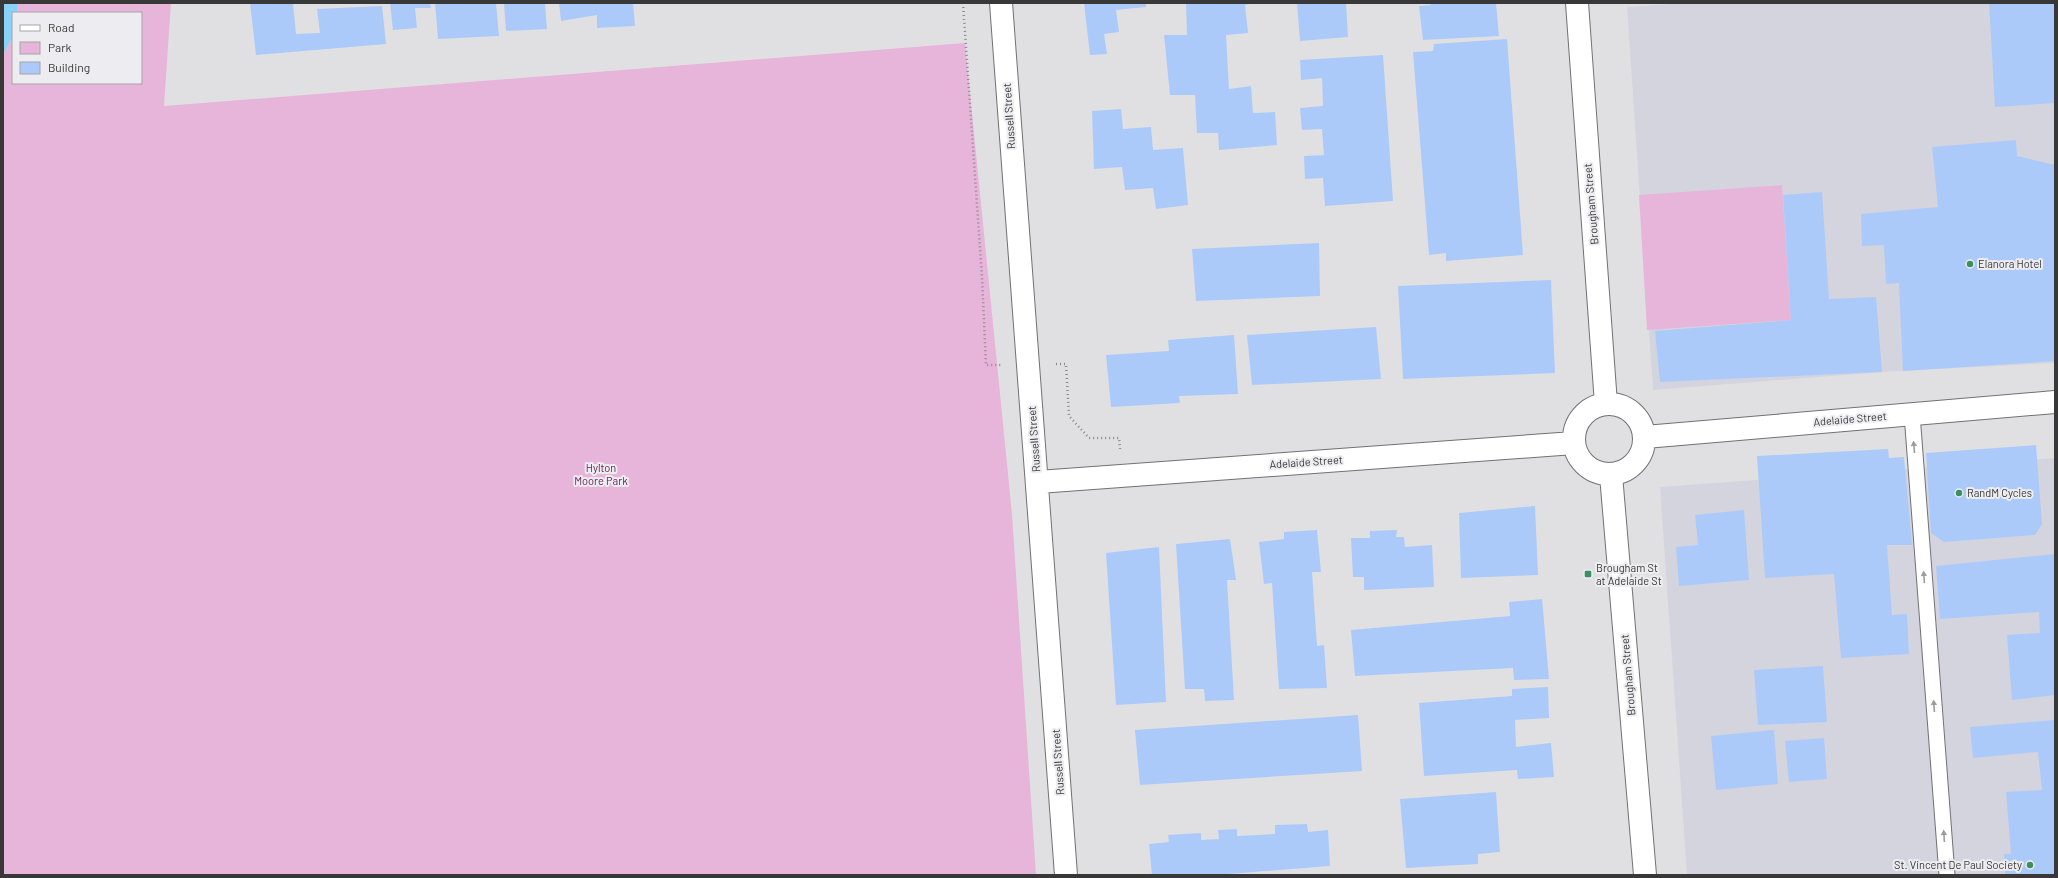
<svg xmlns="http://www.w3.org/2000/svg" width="2058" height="878" viewBox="0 0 2058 878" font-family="Barlow,sans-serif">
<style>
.built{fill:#d4d4df}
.green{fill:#e8b5da}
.water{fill:#88d1f9}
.building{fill:#accaf9}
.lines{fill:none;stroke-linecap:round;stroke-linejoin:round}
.lane-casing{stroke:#717175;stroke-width:17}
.street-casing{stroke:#717175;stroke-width:24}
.path{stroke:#8a8a8c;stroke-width:2.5;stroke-dasharray:1 3;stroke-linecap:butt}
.lane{stroke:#fff;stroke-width:15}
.street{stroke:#fff;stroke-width:22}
.oneway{fill:#9c9c9c}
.poi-dot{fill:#3b8f61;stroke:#ededf1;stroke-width:1.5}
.labels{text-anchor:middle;stroke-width:4;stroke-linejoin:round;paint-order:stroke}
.street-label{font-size:11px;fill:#383839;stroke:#ededf1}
.poi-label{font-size:11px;fill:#383839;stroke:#ededf1;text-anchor:start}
.park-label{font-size:11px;fill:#662058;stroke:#ededf1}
</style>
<rect width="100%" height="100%" fill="#e0e0e3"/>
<path class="built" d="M1685,3H2055V363L1882,372L1653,390L1627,7Z
M2055,458V875H1687L1660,487Z"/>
<path class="green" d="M18,3H171L164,106L965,43L1012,514L1036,875H3V55L13,36V83H141V13H17Z
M1782,185L1791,320L1647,330L1639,195Z"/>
<path class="water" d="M3,3H18L17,13H13V36L3,55Z"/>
<path class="building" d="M250,3H293L296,34L320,33L317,9L382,6L386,44L256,55Z
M390,3H430L431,8H415L417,28L393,30Z
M435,3H496L499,36L438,39Z
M504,3H545L547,29L506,31Z
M559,3H633L635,26L597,28V15L561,21Z
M1084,3H1146V7L1116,10L1119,32L1104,34L1107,54L1090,55Z
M1186,3H1254L1245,5L1248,33L1226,35L1229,89L1251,86L1253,113L1275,112L1277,145L1219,150L1218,133H1197L1195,95H1170L1164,35H1187Z
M1297,3H1346L1348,37L1300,41Z
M1431,3H1496L1499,36L1423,40L1419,6L1431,5Z
M1989,3H2055V103L1995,107Z
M1507,39L1523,255L1446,261V253L1429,255L1413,52L1433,51L1434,44Z
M1383,55L1393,201L1325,206L1323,178L1305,179L1304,156L1324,155L1322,129L1302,130L1300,108L1323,106L1322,78L1301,80L1300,60Z
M1121,109L1123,129L1151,127L1153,150L1183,148L1188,205L1156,209L1153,188L1125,190L1122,167L1094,169L1092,111Z
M2016,140L2017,156L2055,165V361L1903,371L1899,283L1886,284L1884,245L1862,246L1861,214L1938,207L1932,147Z
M1822,192L1829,299L1876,297L1882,372L1660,382L1655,331L1791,320L1783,195Z
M1319,243L1320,296L1196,301L1192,249Z
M1551,280L1555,373L1403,379L1398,286Z
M1376,327L1381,379L1252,385L1247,335Z
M1234,335L1238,394L1179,396L1180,403L1111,407L1106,355L1169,351L1168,340Z
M2036,445L2042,524L2035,535L1944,542L1931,533L1926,453Z
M1888,449L1889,458L1904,457L1912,545H1887L1892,615L1907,614L1909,654L1841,658L1834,574L1765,578L1757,456Z
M1535,506L1538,575L1461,578L1459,513Z
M1744,510L1749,580L1679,586L1676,547L1698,545L1695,515Z
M1317,530L1321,572H1312L1317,646L1324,645L1327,688L1279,689L1272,583L1264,584L1259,542L1284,539V532Z
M1397,530L1396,537H1404L1405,547L1432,545L1434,587L1364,590V577H1353L1351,538H1370V531Z
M1230,539L1236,580H1227L1234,700L1205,701L1204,689H1185L1176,544Z
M1159,547L1166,702L1116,705L1106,553Z
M2055,554V695L2012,700L2007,635L2040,633L2039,612L1940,619L1936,566Z
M1542,599L1549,679L1514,680L1513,668L1355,676L1351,630L1510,616L1509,602Z
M1823,666L1827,722L1758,725L1754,670Z
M1548,687L1549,718L1515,720L1516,747L1551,743L1554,777L1518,779L1517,770L1424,776L1419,703L1512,696V689Z
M1358,715L1362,771L1140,785L1135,730Z
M2055,720V875H2005L2004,854H2011L2006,792L2042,790L2038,752L1973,758L1970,727Z
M1774,730L1778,784L1716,790L1711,736Z
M1824,738L1827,779L1789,782L1785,741Z
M1496,792L1500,852L1478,854V864L1406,868L1400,799Z
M1307,824L1308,832L1328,830L1330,866L1216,875H1152L1149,844L1169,842L1168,835L1201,833V840L1219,839L1218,830L1237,829V836L1275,834V825Z"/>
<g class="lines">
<g class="lane-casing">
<path id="lane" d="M1912,414L1947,875"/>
</g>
<g class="street-casing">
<path id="street" d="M1001,3L1066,875
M1577,3L1606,404
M1574 439a35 35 0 1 1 70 0a35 35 0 1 1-70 0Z
M1645,437L2055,402
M1611,475L1645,875
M1038,482L1574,443"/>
</g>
<path class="path" d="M963,3L982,277L986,365H1001
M1056,364H1066L1069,416L1089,438H1119L1120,449"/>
<use href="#lane" class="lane"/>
<use href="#street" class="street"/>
</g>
<defs><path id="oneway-solid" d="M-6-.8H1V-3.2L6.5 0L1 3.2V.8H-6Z"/></defs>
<g class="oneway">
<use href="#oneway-solid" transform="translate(1914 447) rotate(-95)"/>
<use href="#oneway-solid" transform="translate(1924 577) rotate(-94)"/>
<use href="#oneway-solid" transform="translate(1934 706) rotate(-94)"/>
<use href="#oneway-solid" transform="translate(1944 836) rotate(-94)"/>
</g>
<g class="poi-dot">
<circle cx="1970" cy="264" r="4"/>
<circle cx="1959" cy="493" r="4"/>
<rect x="1584" y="570" width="8" height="8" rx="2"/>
<circle cx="2030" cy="865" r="4"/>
</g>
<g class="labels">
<g class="street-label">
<text transform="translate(1009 116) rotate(-94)" y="4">Russell Street</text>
<text transform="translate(1591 204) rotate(-95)" y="4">Brougham Street</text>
<text transform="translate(1850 419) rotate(-5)" y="4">Adelaide Street</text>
<text transform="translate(1034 439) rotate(-94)" y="4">Russell Street</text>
<text transform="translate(1306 462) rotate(-4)" y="4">Adelaide Street</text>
<text transform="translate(1628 675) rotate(-95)" y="4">Brougham Street</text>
<text transform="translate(1058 762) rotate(-94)" y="4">Russell Street</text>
</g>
<g class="poi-label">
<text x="1978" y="268">Elanora Hotel</text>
<text x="1967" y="497">RandM Cycles</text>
<text x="1596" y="572">Brougham St<tspan x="1596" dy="13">at Adelaide St</tspan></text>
<text x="2022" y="869" text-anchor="end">St. Vincent De Paul Society</text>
</g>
<g class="park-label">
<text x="601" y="472">Hylton<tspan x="601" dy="13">Moore Park</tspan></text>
</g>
</g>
<rect width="2058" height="878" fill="none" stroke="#383839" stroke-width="8"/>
<rect x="12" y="12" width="130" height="72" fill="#ededf1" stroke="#a5a5a7"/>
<rect x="20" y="25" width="20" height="6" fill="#ffffff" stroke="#a5a5a7"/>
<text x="48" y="32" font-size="12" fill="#383839">Road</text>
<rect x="20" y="42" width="20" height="12" fill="#e8b5da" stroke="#a5a5a7"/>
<text x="48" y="52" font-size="12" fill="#383839">Park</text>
<rect x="20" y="62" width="20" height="12" fill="#accaf9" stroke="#a5a5a7"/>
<text x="48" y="72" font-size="12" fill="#383839">Building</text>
</svg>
